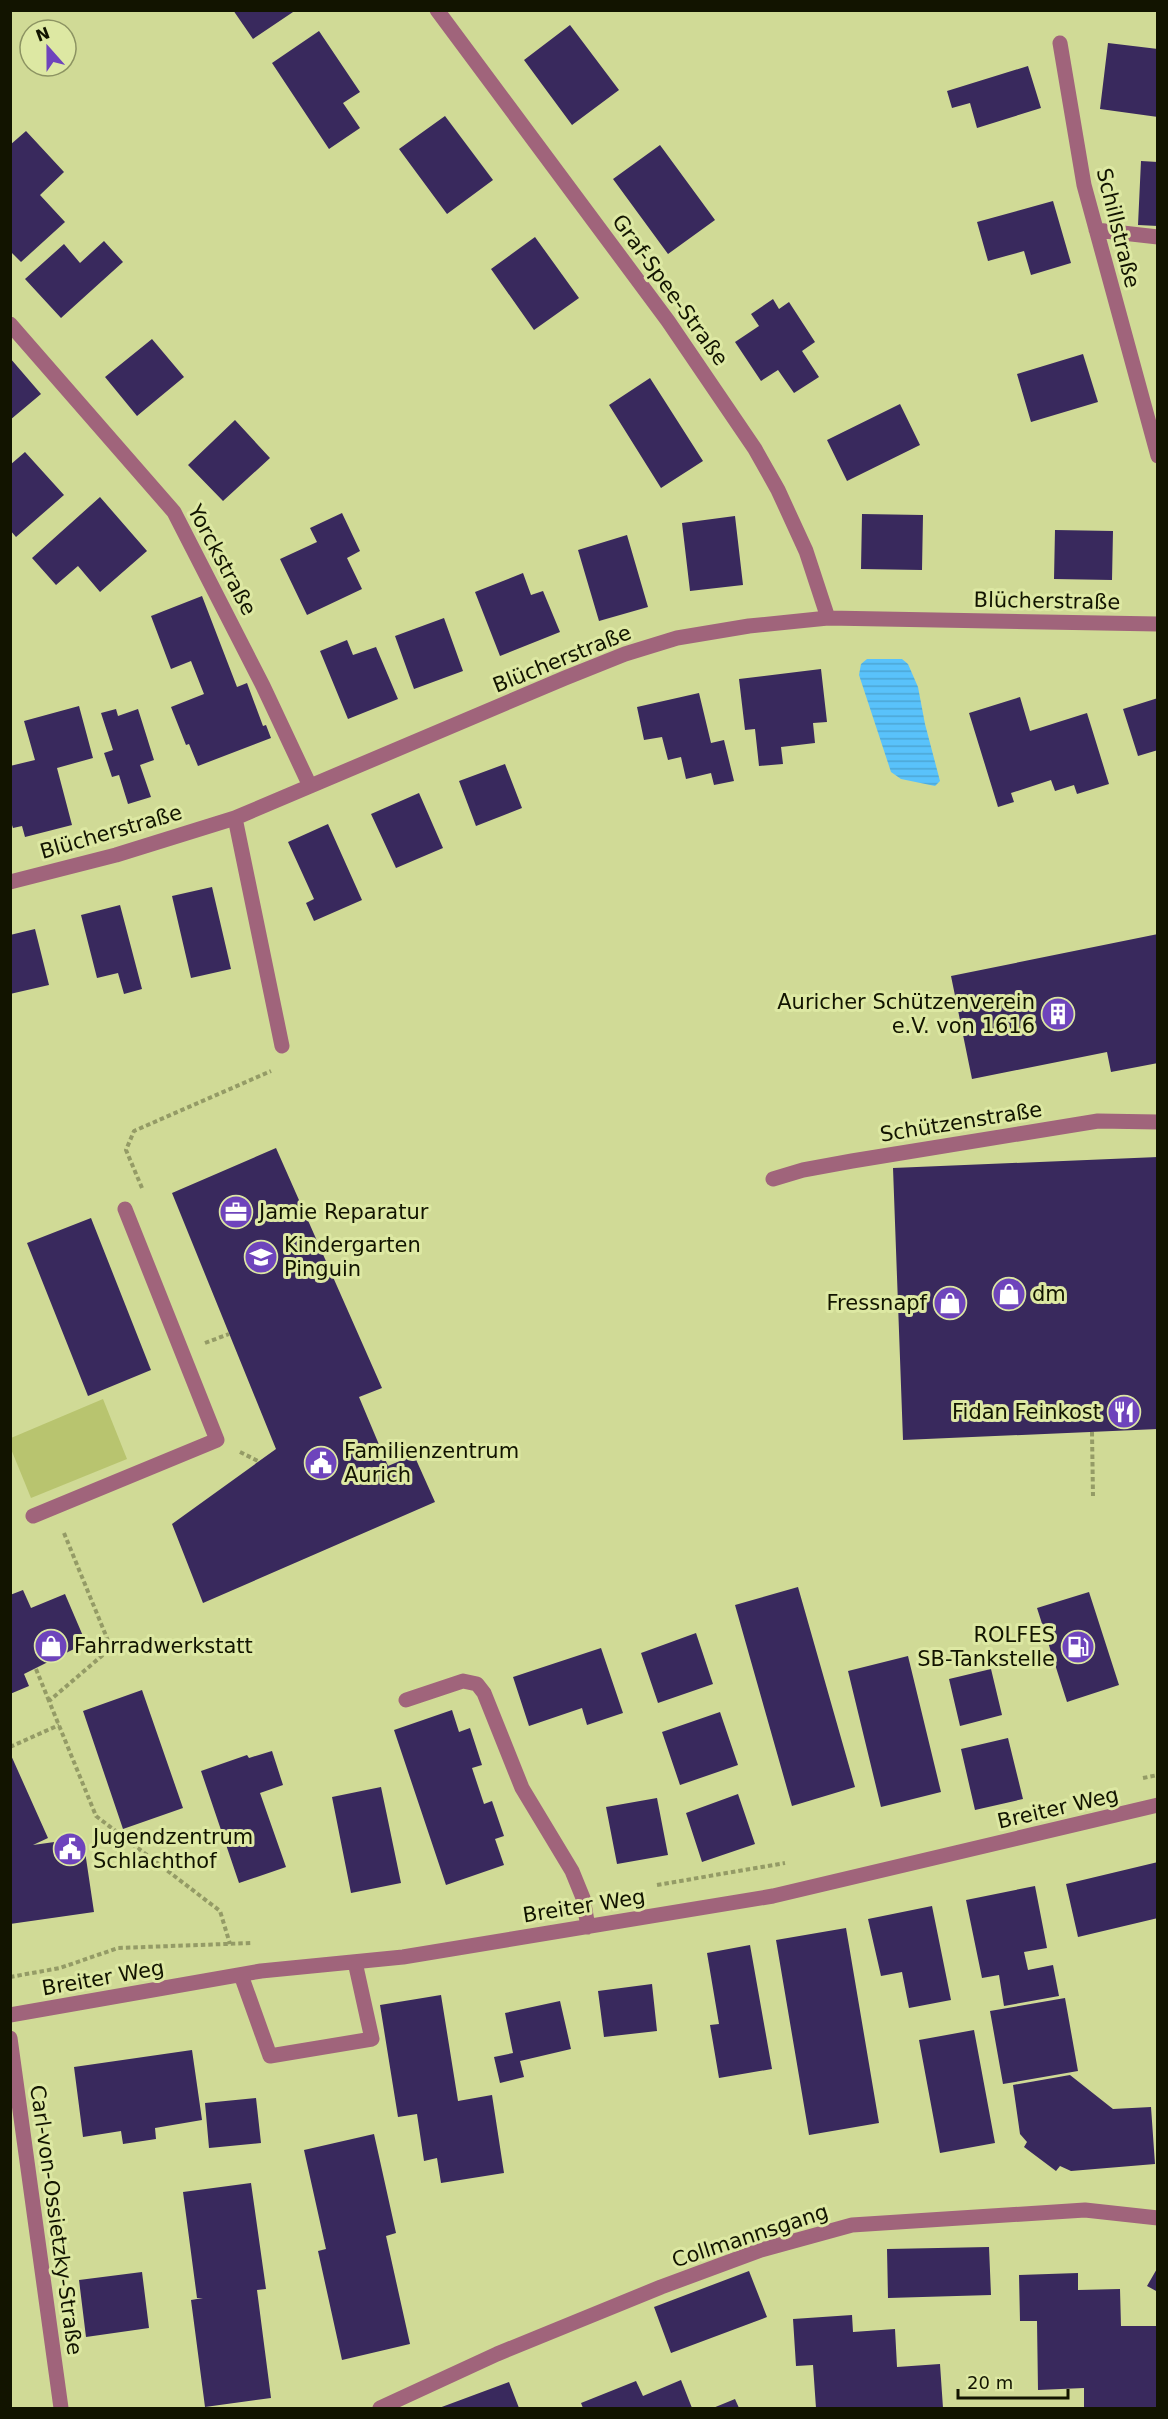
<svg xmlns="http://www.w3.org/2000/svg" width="1168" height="2419" viewBox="0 0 1168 2419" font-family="'DejaVu Sans',sans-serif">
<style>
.green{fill:#b8c46f}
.water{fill:url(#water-rules)}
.building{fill:#39295d}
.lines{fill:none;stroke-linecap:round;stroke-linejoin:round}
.path{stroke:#949b66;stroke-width:4;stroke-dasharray:4.5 3;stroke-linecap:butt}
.minor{stroke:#a0647b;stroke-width:15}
.labels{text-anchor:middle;stroke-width:6;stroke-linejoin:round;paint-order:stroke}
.street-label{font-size:21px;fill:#121400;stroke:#dde8a3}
.poi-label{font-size:21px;fill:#121400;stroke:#dde8a3;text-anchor:start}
</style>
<defs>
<pattern id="water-rules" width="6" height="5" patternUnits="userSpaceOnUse" patternTransform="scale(1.5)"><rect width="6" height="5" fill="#59c2fb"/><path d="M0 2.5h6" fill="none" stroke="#4ca6d5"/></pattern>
</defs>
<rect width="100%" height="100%" fill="#d0da96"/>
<path class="green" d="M103,1399L127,1459L31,1498L11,1449V1438Z"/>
<path class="water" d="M867,659H902L908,664L918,687L925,724L940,781L935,786L901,779L891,772L859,675L861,664Z"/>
<path class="building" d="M233,10H296L253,39Z
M570,25L619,90L572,125L524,60Z
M319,31L360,92L343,103L360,128L329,149L272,63Z
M1108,43L1158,49V117L1100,109Z
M1028,66L1041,108L977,128L970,103L952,108L947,91Z
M445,116L493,180L447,214L399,149Z
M26,131L64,172L40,195L65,222L21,262L10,251V145Z
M660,145L715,220L668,254L613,179Z
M1141,161L1158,162V226L1138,225Z
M1053,201L1071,263L1031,275L1024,251L988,261L977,222Z
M535,237L579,298L534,330L491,269Z
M104,241L123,262L61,318L25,279L64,244L80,263Z
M773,299L779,309L789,302L815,342L802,351L819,377L794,393L778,370L761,381L735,342L759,326L751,314Z
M152,339L184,377L137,416L105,377Z
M1083,354L1098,402L1031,422L1017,374Z
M10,358L41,394L10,420Z
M650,378L703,461L661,488L609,405Z
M900,404L920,445L847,481L827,440Z
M235,420L270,458L223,501L188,465Z
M25,452L64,495L16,537L10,530V465Z
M100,497L147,551L100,592L78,566L56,585L32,558Z
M342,513L360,551L347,558L362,589L307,615L280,559L317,542L310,528Z
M862,514L923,515L922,570L861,569Z
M735,516L743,585L690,591L682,523Z
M1055,530L1113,531L1112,580L1054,579Z
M627,535L648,607L599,621L578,550Z
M523,573L531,595L543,591L560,632L500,656L475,592Z
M202,596L237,687L247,683L263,726L266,725L271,738L198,766L189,744L186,745L171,707L204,694L191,661L171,669L151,616Z
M444,618L463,671L414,689L395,636Z
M347,640L353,655L376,647L398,699L348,719L320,651Z
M821,669L827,722L813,723L815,743L781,747L783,764L759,766L755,729L745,730L739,679Z
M699,693L711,743L724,740L734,781L714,785L711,773L686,779L681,757L668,760L662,737L644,740L637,707Z
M1020,697L1030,731L1087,713L1109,784L1077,794L1074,785L1055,791L1051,780L1011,793L1014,802L998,807L969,713Z
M1158,698V750L1138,756L1123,709Z
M79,706L93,758L57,768L72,825L25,837L22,826L13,828L10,819V766L35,760L24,721Z
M116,709L118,716L138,709L154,760L140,765L151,797L128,804L119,775L112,777L104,753L113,750L101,713Z
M505,764L522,808L476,826L459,781Z
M419,793L443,848L396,868L371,814Z
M328,824L362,900L314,921L306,903L314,899L288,842Z
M212,887L231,969L191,978L172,896Z
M120,905L142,989L124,994L118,973L97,978L81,915Z
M35,929L49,985L10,994V935Z
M1158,934V1063L1111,1072L1107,1052L972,1079L951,976Z
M276,1148L382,1388L359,1397L388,1466L414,1455L435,1502L203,1603L172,1524L276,1449L172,1193Z
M1158,1157V1429L903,1440L893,1168Z
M91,1218L151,1370L88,1396L27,1243Z
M798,1587L855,1787L792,1806L735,1605Z
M23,1590L31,1608L65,1594L86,1643L24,1674L29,1686L10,1694V1595Z
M1089,1592L1119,1685L1067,1702L1037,1608Z
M696,1633L713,1684L658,1703L641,1653Z
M601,1648L623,1713L587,1725L582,1708L529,1726L513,1677Z
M908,1656L941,1792L881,1807L848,1671Z
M991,1669L1002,1715L960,1726L949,1679Z
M142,1690L183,1808L123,1829L83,1711Z
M452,1710L459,1732L470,1728L482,1765L472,1768L484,1804L492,1801L504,1836L495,1839L504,1865L446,1885L394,1730Z
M720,1712L738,1765L680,1785L662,1732Z
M1008,1738L1023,1799L975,1810L961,1749Z
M272,1751L283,1785L260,1793L286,1867L239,1883L201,1771L247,1755L249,1758Z
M10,1753L48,1838L33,1845L83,1838L94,1912L10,1924Z
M381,1787L401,1883L351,1893L332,1797Z
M738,1794L755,1844L702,1862L686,1813Z
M657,1798L668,1855L617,1864L606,1807Z
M1158,1862V1918L1078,1937L1066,1884Z
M1035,1886L1047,1948L1024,1952L1028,1970L1053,1965L1059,1996L1004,2006L999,1975L982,1978L966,1900Z
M932,1906L951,2000L909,2008L902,1972L881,1976L868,1919Z
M846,1928L879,2123L809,2135L776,1940Z
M750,1945L772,2069L719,2078L710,2025L719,2024L707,1953Z
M652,1984L657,2031L604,2037L598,1991Z
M441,1995L458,2101L492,2095L504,2173L441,2183L437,2158L424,2161L417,2114L398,2117L380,2005Z
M1065,1998L1078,2071L1003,2084L990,2011Z
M560,2001L571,2049L520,2061L524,2077L500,2083L494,2057L513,2053L505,2013Z
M974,2030L995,2143L940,2153L919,2040Z
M192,2050L202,2120L155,2128L156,2139L123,2144L121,2131L83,2137L74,2067Z
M1070,2075L1113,2109L1151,2107L1155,2164L1071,2171L1060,2166L1056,2171L1024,2147L1027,2142L1020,2134L1013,2085Z
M256,2098L261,2143L209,2148L205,2103Z
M374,2134L396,2233L386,2236L410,2344L342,2360L318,2251L326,2249L304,2150Z
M251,2183L266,2289L257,2290L271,2398L205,2407L191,2300L203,2298H197L183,2192Z
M989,2247L991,2295L888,2298L887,2249Z
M1158,2267V2292L1147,2286Z
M749,2271L767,2317L671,2353L654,2307Z
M142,2272L149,2328L86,2337L79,2280Z
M1078,2273V2290L1120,2289L1121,2326H1158V2408H1084V2388L1038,2390L1037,2321H1020L1019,2275Z
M852,2315L853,2332L895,2329L897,2367L940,2364L943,2408H816L813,2365L796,2366L793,2319Z
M681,2380L692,2408H583L581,2403L636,2381L643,2396Z
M509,2382L519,2408H439Z
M735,2399L739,2408H713Z"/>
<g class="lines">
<path class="path" d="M142,1188L126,1150L134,1131L271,1071
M205,1343L229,1334
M1092,1432L1093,1496
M240,1452L258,1461
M64,1533L111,1648L49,1701L96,1816L220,1911L230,1944
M36,1669L49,1701
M10,1747L59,1725
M1143,1778L1158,1775
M657,1885L785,1863
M10,1977L60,1968L118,1948L252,1943"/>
<path class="minor" d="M437,10L668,321L755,449L778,490L806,551L828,618
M1060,43L1084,185L1158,456
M1096,230L1158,237
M10,324L174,512L263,686L310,786
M235,818L282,1046
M10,882L116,855L235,818L565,678L625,654L677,638L749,626L828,618L1158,624
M773,1179L803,1170L852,1161L1098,1121L1158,1122
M33,1516L217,1440L125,1209
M406,1700L463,1681L477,1684L484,1693L522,1788L572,1871L583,1898L588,1927
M241,1975L270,2056L372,2039L355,1962
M10,2015L261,1971L403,1957L773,1896L1158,1805
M10,2038L61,2408
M380,2408L497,2354L661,2287L761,2250L852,2225L1085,2210L1158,2218"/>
</g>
<defs>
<g id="building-disc" transform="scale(1.725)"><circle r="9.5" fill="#6e44bc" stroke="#dde8a3"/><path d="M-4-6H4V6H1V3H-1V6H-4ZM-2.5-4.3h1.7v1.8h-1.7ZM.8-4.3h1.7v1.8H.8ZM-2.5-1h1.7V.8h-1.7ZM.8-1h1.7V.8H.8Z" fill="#fff"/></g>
<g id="office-disc" transform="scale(1.725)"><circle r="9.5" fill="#6e44bc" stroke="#dde8a3"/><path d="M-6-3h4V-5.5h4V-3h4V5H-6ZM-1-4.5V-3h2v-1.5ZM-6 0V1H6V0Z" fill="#fff"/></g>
<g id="school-disc" transform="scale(1.725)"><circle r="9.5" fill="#6e44bc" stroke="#dde8a3"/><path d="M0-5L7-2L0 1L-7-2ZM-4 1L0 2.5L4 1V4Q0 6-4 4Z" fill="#fff"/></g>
<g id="shop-disc" transform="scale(1.725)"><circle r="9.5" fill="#6e44bc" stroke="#dde8a3"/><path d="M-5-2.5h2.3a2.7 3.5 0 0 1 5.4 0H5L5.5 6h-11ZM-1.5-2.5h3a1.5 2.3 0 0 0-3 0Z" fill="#fff"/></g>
<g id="restaurant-disc" transform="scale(1.725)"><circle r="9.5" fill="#6e44bc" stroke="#dde8a3"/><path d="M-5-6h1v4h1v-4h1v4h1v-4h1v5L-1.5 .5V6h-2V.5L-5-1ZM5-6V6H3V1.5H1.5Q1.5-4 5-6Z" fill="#fff"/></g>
<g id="civic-disc" transform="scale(1.725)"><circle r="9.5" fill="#6e44bc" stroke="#dde8a3"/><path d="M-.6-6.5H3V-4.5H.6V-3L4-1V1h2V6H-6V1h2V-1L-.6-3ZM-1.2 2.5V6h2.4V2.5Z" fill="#fff"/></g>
<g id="fuel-disc" transform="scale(1.725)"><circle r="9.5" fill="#6e44bc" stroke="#dde8a3"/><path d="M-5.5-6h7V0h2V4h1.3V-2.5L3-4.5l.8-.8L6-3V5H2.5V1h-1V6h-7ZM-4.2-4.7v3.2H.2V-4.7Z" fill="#fff"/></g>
</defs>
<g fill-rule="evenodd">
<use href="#building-disc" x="1058" y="1014"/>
<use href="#office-disc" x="236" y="1212"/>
<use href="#school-disc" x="261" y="1257"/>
<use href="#shop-disc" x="1009" y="1294"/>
<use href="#shop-disc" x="950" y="1303"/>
<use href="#restaurant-disc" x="1124" y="1412"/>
<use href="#civic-disc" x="321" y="1463"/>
<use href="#shop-disc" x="51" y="1646"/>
<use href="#fuel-disc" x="1078" y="1647"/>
<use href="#civic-disc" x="70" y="1849"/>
</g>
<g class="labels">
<g class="street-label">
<text transform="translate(1118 228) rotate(76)" y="7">Schillstraße</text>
<text transform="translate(670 290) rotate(54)" y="7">Graf-Spee-Straße</text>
<text transform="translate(222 560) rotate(62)" y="7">Yorckstraße</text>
<text transform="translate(1047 601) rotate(1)" y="7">Blücherstraße</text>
<text transform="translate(562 659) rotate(-22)" y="7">Blücherstraße</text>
<text transform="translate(111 832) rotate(-16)" y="7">Blücherstraße</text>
<text transform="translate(961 1122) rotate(-9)" y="7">Schützenstraße</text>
<text transform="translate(1058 1808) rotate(-13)" y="7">Breiter Weg</text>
<text transform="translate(584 1906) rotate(-9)" y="7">Breiter Weg</text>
<text transform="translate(103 1978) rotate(-10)" y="7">Breiter Weg</text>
<text transform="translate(56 2220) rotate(82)" y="7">Carl-von-Ossietzky-Straße</text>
<text transform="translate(750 2236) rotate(-18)" y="7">Collmannsgang</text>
</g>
<g class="poi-label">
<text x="1035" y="1009" text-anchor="end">Auricher Schützenverein<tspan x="1035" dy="24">e.V. von 1616</tspan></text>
<text x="259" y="1219">Jamie Reparatur</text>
<text x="284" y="1252">Kindergarten<tspan x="284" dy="24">Pinguin</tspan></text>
<text x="1032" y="1301">dm</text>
<text x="927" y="1310" text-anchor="end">Fressnapf</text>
<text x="1101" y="1419" text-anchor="end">Fidan Feinkost</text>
<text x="344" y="1458">Familienzentrum<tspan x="344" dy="24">Aurich</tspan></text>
<text x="1055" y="1642" text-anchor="end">ROLFES<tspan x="1055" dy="24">SB-Tankstelle</tspan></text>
<text x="74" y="1653">Fahrradwerkstatt</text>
<text x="93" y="1844">Jugendzentrum<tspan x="93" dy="24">Schlachthof</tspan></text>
</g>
</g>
<rect width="1168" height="2419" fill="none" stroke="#121400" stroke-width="24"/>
<g transform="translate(48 48) rotate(339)"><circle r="28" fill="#dde8a3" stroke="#8c9362" stroke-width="1.5"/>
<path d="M0-4.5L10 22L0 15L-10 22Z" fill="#6e44bc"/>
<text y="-9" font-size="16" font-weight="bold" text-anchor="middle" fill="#121400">N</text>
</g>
<path d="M958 2389v9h110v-9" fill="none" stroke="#121400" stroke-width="3"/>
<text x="967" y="2389" font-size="18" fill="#121400" stroke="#dde8a3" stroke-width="4.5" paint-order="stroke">20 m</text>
</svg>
